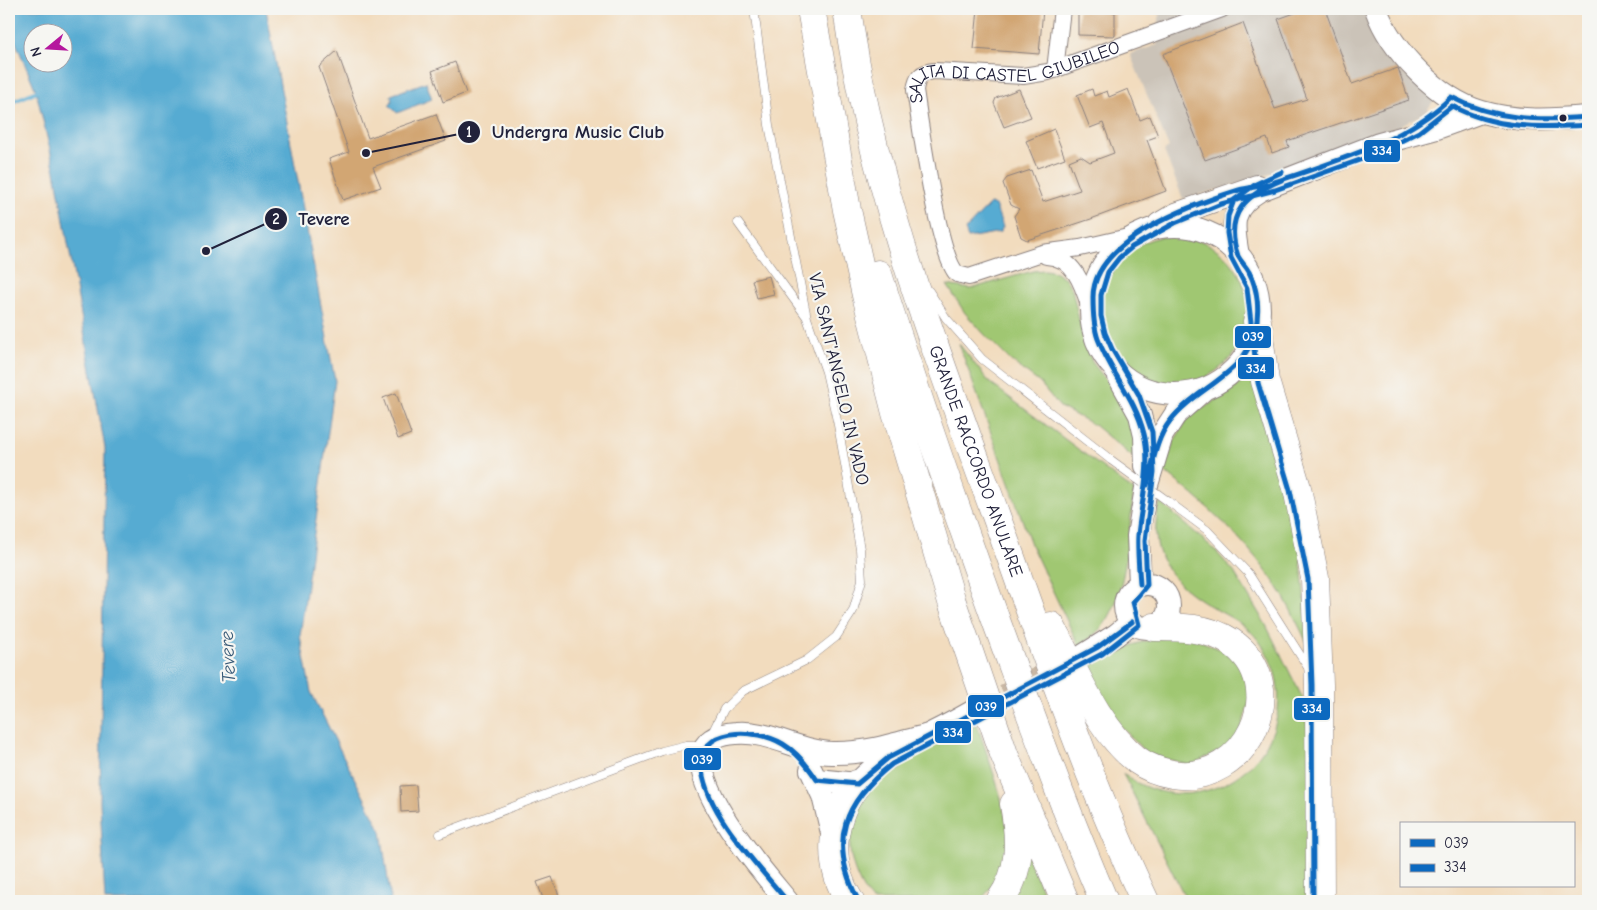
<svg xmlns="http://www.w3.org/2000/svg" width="1597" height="910" viewBox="0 0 1597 910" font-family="'Comic Neue',sans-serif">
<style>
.industrial{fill:#cbc3b8}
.green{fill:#a0c772;stroke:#617456}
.water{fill:#56abd2;stroke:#3c6686;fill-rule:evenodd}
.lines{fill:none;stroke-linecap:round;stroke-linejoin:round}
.stream{stroke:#56abd2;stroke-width:4.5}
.building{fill:#d2a673}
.secondary-tunnel{stroke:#c8b7a4;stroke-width:22;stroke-dasharray:22 11;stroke-linecap:butt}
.lane-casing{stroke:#8a7f7c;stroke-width:9}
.street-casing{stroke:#8a7f7c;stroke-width:18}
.secondary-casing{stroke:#8a7f7c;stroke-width:24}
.highway-casing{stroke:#8a7f7c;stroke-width:29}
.lane{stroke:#fff;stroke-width:8}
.street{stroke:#fff;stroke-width:16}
.secondary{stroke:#fff;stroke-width:22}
.highway{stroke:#fff;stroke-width:28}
.lane-bridge-casing{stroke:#8a7f7c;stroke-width:9;stroke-linecap:butt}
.lane-bridge{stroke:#fff;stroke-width:8}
.bus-1-casing{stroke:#f6f6f2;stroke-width:9}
.bus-2-casing{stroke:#f6f6f2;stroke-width:9}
.bus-1{stroke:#0c69bf;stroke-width:5}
.bus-2{stroke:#0c69bf;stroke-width:5}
.bus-dot{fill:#22223b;stroke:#f6f6f2;stroke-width:2}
.labels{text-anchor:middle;stroke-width:4.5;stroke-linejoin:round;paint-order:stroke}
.street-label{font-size:18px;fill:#22223b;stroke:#f6f6f2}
.water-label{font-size:19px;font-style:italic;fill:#375977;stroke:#f6f6f2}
.leader{fill:none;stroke:#22223b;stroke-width:2}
.callout-dot{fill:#22223b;stroke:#f6f6f2;stroke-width:2}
.mark-label{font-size:15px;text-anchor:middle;font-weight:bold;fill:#fff}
.callout-label{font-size:19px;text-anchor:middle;font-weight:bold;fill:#22223b;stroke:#f6f6f2;stroke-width:4.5;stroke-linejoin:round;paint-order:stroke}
.line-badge{stroke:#f6f6f2;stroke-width:2}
.badge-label{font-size:14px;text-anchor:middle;font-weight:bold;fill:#fff}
</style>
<rect width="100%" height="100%" fill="#f6f6f2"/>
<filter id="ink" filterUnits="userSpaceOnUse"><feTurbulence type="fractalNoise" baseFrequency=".02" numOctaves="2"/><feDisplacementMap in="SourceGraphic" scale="10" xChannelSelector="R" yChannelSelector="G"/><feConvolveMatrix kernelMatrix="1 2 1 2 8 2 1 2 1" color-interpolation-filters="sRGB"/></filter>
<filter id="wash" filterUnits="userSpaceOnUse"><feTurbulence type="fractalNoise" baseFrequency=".0096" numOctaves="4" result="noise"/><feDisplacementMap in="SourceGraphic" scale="20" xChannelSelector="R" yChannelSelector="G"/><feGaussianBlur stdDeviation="1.12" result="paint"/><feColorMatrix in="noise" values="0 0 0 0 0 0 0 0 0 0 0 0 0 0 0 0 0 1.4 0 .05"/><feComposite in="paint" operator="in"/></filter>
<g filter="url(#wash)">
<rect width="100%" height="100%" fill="#f2dcbe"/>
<path class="industrial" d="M1160,9H1363L1390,62L1435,99L1425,113L1397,127L1256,179L1183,199L1164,151L1169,148L1130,54L1157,45Z"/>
<path class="green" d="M1100 310a74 74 0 1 1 148 0a74 74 0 1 1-148 0Z
M1045,270L1056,272L1065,278L1072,289L1083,337L1092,362L1114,390L1136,431L1135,459L1094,425L1060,407L1040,383L1011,361L985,335L965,313L947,285L970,289L1033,271Z
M959,344L990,383L1134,491C1129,524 1127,584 1111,613C1104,628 1092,637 1079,646L1032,547Z
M1252,373L1264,428L1299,540L1309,646C1297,624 1287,599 1272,579C1243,537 1204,503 1164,471L1174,441L1189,417L1234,389Z
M1160,502L1213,548L1234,572L1266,625L1304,701L1309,739L1312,901H1187L1123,774C1195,828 1296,764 1276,677C1272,661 1263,643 1250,631C1238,620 1223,614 1209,605C1168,581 1146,551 1160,502Z
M1184,634L1236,656L1251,696L1237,743L1190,765L1147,754L1116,721L1086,666C1118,649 1148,637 1184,634Z
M977,724C988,759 1010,812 1008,847C1007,867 993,888 979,901H872C860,887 852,868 850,849C850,841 849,831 851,823C861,775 938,745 977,724Z
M1026,853L1047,901H1009Z"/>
<path class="water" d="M9,9H266L335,381L300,636L311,692L381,831L391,901H105L100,802L105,448L55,171L36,91L9,26ZM32,32H62V62H32Z
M426,82L432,99L397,113L389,105L392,101L391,95Z
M990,204L995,205L1003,227L1000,232L968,238L965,230Z"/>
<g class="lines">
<path class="stream" d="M9,103L40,90"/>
</g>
<g id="blocks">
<path class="building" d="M978,9H1043L1039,54L974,49Z
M1306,9H1325L1352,84L1398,68L1409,100L1287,141L1289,147L1272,153L1267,138L1205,160L1163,54L1243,23L1275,109L1307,99L1278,19Z
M1078,11L1115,12V36L1078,35Z
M337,51L368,138L436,114L446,141L373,167L381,187L343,200L329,159L349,152L319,67Z
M455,62L466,93L443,102L432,71Z
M1019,89L1031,117L1004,127L994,103L996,98Z
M1092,89L1094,96L1107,91L1109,97L1128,89L1140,120L1150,116L1158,136L1147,140L1166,191L1091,219L1027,240L1021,237L1014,216L1019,209L1011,205L1003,183L1007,178L1031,170L1043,202L1080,190L1069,161L1081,156L1090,162L1114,153L1103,123L1090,128L1077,95Z
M1054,129L1065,158L1037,168L1026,141Z
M769,276L774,294L757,298L752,280Z
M396,393L411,434L398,439L383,398Z
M416,785L418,811L401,812L400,786Z
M552,877L561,901H544L537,882Z"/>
</g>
</g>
<g filter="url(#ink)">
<use href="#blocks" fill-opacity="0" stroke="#8a7f7c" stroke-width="1"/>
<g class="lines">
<path class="secondary-tunnel" d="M975,710L1067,663"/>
<g class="lane-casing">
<path id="lane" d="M738,223L806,316
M929,291L946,318L982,359L1111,460
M1169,502L1207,530L1248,573L1309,669
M711,735L724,709L743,691L807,660L836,637L853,611L862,580L860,549L838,425L826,372L807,318L769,125L754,9
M440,834L662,751L686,745H706"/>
</g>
<g class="street-casing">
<g id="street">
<path d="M1055,70L1062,9"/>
<path id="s1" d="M1137,235L1080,248L1042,253L969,277L957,274C938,255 920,123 915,90C917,77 921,72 935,71L1023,76L1048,72L1222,9"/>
<path d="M1046,256C1079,257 1085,295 1094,320"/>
</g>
</g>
<g class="secondary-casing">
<path id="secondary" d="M1376,9C1391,51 1439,100 1482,112C1517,122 1552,120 1588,117
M1159,224L1176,214L1257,186
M1091 310a84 84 0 1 1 168 0a84 84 0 1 1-168 0Z
M1238,255C1232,223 1230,208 1260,190L1379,144L1437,128L1481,112
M1119,377L1140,415L1145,436L1146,466
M1125 606a22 22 0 1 1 44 0a22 22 0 1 1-44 0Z
M1140,584L1138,536L1146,488L1162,435L1175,415L1203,390
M1084,655L1116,635L1132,622
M811,770L823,796L834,841
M817,780L857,784C887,750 936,734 975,710
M787,901C766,875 643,739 736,733C769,730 799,752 832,753C866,754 899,743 932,734"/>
</g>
<g class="highway-casing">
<g id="highway">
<path d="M811,9L847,210L866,295L896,413L952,602L1004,754L1065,901"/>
<path id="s2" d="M847,9C871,183 935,348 995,513C1042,643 1086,776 1145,901"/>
<path d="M878,274C915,392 956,509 998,626C1032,718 1065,811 1104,901"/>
<path d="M1257,321L1265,381L1297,488L1315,578L1319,685L1320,901"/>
<path d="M1051,626C1074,669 1098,730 1137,760C1147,767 1160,772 1172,774C1247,787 1294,685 1231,642C1208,627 1180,627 1154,627"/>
<path d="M850,901C826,865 830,818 857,784"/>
<path d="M1000,901C1022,871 1020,839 1014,804"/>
</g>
</g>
<use href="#lane" class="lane"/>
<use href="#street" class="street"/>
<use href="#secondary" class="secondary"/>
<use href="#highway" class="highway"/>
<g class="lane-bridge-casing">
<path id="lane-bridge" d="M1111,460L1169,502"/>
</g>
<use href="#lane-bridge" class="lane-bridge"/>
<g class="bus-1-casing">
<path id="bus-1" d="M1147,485C1153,463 1156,439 1170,421C1195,388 1246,374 1255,331C1260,312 1258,289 1249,272C1246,266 1241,262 1238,256C1223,213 1247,194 1284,179
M1140,584C1139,568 1137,551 1138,535C1141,504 1152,464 1144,434C1135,397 1111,374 1098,339C1094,328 1093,311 1093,298C1092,240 1194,204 1239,190C1250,187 1262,187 1272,183C1308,171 1345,159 1379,144C1405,132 1431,117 1451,97C1495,120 1539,121 1588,117
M787,901C759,866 708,816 702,770C696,725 757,728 783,744C798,753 808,766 817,780L857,784L888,758L1098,647L1132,622"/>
</g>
<g class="bus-2-casing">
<path id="bus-2" d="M1282,172L1256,184L1234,200L1228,216L1227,233L1231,258L1247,288L1258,383L1290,490L1308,579L1312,685L1313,901
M857,898C828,841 844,802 892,764L1102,654L1139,625L1133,602L1147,585L1145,541L1154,472L1152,432L1139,395L1112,349L1105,333L1101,316V295L1108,272L1119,258L1132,247L1175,223L1221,204L1275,190L1371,156L1419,132L1452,106C1495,129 1541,128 1588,125"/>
</g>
<use href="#bus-1" class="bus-1"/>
<use href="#bus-2" class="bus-2"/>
</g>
</g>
<circle class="bus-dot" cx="1563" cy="118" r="4.5"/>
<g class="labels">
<g class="street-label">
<text dy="6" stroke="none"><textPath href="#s1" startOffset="479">SALITA DI CASTEL GIUBILEO</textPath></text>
<text transform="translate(839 379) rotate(77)" y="6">VIA SANT'ANGELO IN VADO</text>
<text dy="6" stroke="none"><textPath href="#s2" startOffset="471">GRANDE RACCORDO ANULARE</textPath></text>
</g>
<g class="water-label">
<text transform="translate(227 657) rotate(-93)" y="7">Tevere</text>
</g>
</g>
<path class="leader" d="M366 153L469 132M206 251L276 219"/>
<g class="callout-dot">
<circle cx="366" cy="153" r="5"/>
<circle cx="206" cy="251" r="5"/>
<circle cx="469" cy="132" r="12"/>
<circle cx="276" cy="219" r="12"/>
</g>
<g class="mark-label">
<text x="469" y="137">1</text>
<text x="276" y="224">2</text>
</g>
<g class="callout-label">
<text x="578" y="138">Undergra Music Club</text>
<text x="324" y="225">Tevere</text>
</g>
<g class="line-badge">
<rect x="1363" y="139" width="38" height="24" rx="5" fill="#0c69bf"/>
<rect x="1234" y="325" width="38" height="24" rx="5" fill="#0c69bf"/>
<rect x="1237" y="356" width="38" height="24" rx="5" fill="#0c69bf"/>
<rect x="967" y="694" width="38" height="24" rx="5" fill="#0c69bf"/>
<rect x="1293" y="697" width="38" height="24" rx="5" fill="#0c69bf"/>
<rect x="934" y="720" width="38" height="24" rx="5" fill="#0c69bf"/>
<rect x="683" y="747" width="39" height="24" rx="5" fill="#0c69bf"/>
</g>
<g class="badge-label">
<text x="1382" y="155">334</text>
<text x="1253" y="341">039</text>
<text x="1256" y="373">334</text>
<text x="986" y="711">039</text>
<text x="1312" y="713">334</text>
<text x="953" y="737">334</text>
<text x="702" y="764">039</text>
</g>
<rect width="1597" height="910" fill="none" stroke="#f6f6f2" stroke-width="30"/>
<rect x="1400" y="822" width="175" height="65" fill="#f6f6f2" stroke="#a1a1a9"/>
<rect x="1410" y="839" width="25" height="8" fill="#0c69bf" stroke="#a1a1a9"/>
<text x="1444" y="848" font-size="15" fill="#22223b">039</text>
<rect x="1410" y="864" width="25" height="8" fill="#0c69bf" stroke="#a1a1a9"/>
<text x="1444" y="872" font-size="15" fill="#22223b">334</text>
<g transform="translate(48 48) rotate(252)"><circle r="24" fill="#f6f6f2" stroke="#a1a1a9"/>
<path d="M0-4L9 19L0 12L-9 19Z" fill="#b5179e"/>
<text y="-8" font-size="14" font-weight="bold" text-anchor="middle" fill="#22223b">N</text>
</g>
</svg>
